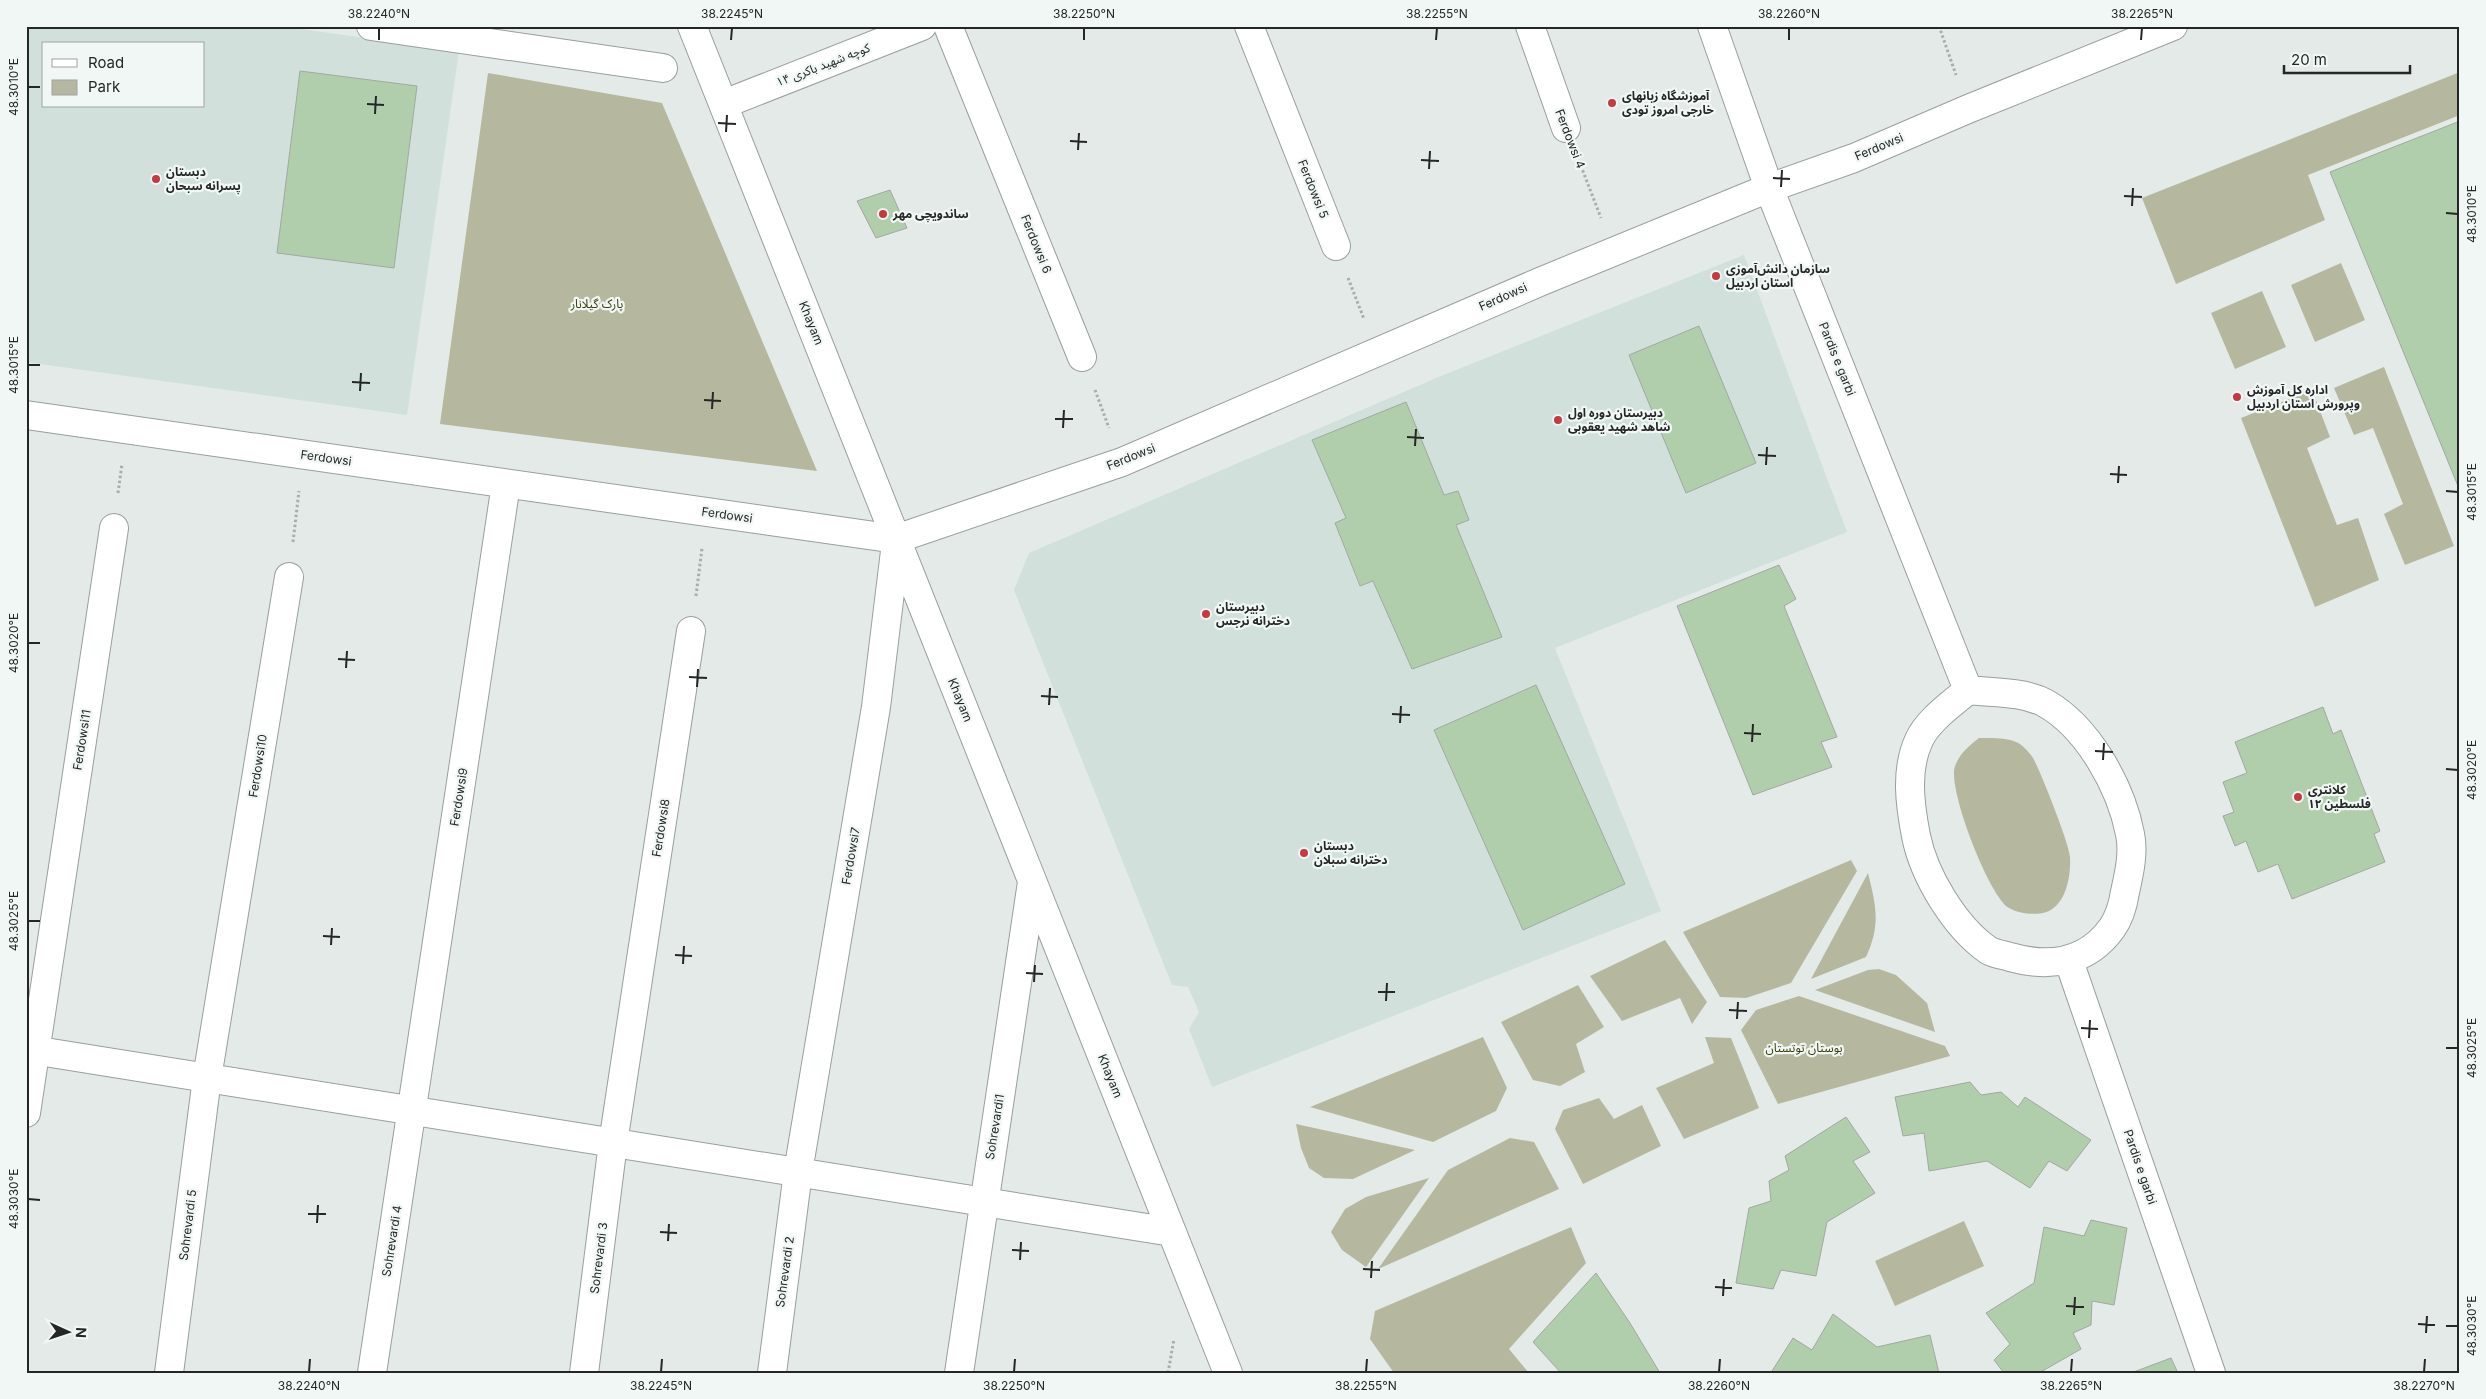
<svg xmlns="http://www.w3.org/2000/svg" width="2486" height="1399" viewBox="0 0 2486 1399" font-family="Inter,'Noto Sans Arabic',sans-serif">
<style>
.built{fill:#d1e0da;fill-rule:evenodd}
.green{fill:#b5b89f}
.building{fill:#b1ceac;stroke:#a3a7a3}
.lines{fill:none;stroke-linecap:round;stroke-linejoin:round}
.minor-casing{stroke:#999f9d;stroke-width:30}
.path{stroke:#a9aeac;stroke-width:3;stroke-dasharray:2.5 2.5;stroke-linecap:butt}
.minor{stroke:#fff;stroke-width:28}
.ticks{fill:none;stroke:#252726;stroke-width:2}
.poi-dot{fill:#c8383f;stroke:#f0f7f4;stroke-width:2}
.labels{text-anchor:middle;stroke-width:4.5;stroke-linejoin:round;paint-order:stroke}
.street-label{font-size:12px;fill:#252726;stroke:#f0f7f4}
.poi-label{font-size:12px;font-weight:bold;fill:#252726;stroke:#f0f7f4;text-anchor:start}
.park-label{font-size:12px;fill:#393b08;stroke:#f0f7f4}
.neatline{fill:none;stroke:#252726;stroke-width:2}
.ticks-label{font-size:12px;text-anchor:middle;fill:#252726}
</style>
<rect width="100%" height="100%" fill="#e3eae7"/>
<path class="built" d="M26,26H279L459,51L407,415L26,362ZM44,44H204V106H44ZM300,71L417,86L394,267L278,253Z
M1744,255L1847,532L1555,648L1661,911L1212,1087L1189,1029L1199,1012L1188,987L1172,985L1014,590L1029,553L1441,376ZM1406,402L1444,495L1458,491L1456,525L1502,637L1412,669L1373,581L1359,586L1335,524L1346,518L1312,440ZM1536,685L1625,884L1523,930L1434,731Z"/>
<path class="green" d="M2460,72V115L2308,175L2325,220L2176,284L2142,198Z
M488,73L662,103L817,471L440,424Z
M2341,263L2365,320L2315,342L2291,285Z
M2262,291L2286,347L2235,369L2211,313Z
M2384,367L2454,546L2405,565L2384,514L2403,504L2373,428L2354,435L2334,388Z
M2312,390L2330,437L2307,448L2337,525L2358,518L2379,580L2315,607L2241,418Z
M1979,738C1992,738 2009,737 2020,744C2024,747 2030,753 2033,758C2040,770 2070,845 2070,857C2071,874 2067,902 2049,911C2038,916 2019,914 2009,908C1989,896 1947,788 1955,766C1960,753 1969,746 1979,738Z
M1851,860L1857,871L1791,983L1746,998L1720,997L1683,932Z
M1868,873C1876,906 1881,925 1866,957L1811,979Z
M1665,940L1707,1002L1692,1024L1680,998L1622,1021L1590,976Z
M1879,969L1896,975L1927,1003L1935,1032L1815,990L1868,970Z
M1578,985L1604,1027L1576,1044L1585,1072L1560,1086L1533,1080L1501,1022Z
M1799,996L1945,1046L1950,1056L1778,1104L1741,1030L1756,1010Z
M1483,1037L1507,1088L1496,1111L1433,1142L1310,1107Z
M1705,1037L1731,1038L1759,1108L1684,1139L1656,1088L1714,1063Z
M1599,1098L1614,1119L1642,1105L1661,1146L1583,1184L1555,1129L1563,1110Z
M1296,1124L1415,1150L1353,1179L1324,1178L1309,1168L1301,1148Z
M1510,1138L1534,1142L1559,1189L1378,1269L1448,1170Z
M1429,1178L1366,1267L1342,1250L1331,1232L1345,1209L1366,1197Z
M1964,1221L1984,1266L1895,1306L1875,1261Z
M1571,1227L1586,1263L1509,1349L1529,1373H1394L1370,1339L1375,1311Z"/>
<path class="building" d="M300,71L417,86L394,268L277,253Z
M2460,121V491L2330,172Z
M890,190L907,228L876,238L857,201Z
M1699,326L1756,463L1686,493L1629,355Z
M1406,402L1444,495L1458,491L1469,520L1456,525L1502,637L1412,669L1373,581L1360,586L1335,523L1346,518L1312,440Z
M1779,565L1796,599L1784,606L1837,737L1821,742L1832,767L1753,795L1677,606Z
M1536,685L1625,884L1523,930L1434,730Z
M2323,707L2333,734L2341,730L2380,831L2374,834L2385,862L2292,899L2278,864L2258,872L2246,841L2235,846L2223,816L2234,812L2223,782L2247,773L2235,742Z
M1970,1082L1981,1095L2001,1092L2018,1107L2025,1097L2091,1140L2067,1171L2049,1161L2030,1188L1987,1161L1929,1171L1924,1133L1903,1136L1895,1097Z
M1846,1117L1870,1152L1853,1161L1875,1193L1827,1222L1816,1276L1781,1270L1773,1289L1736,1283L1749,1208L1771,1201L1769,1181L1789,1170L1785,1156Z
M2091,1220L2127,1228L2114,1305L2092,1301L2091,1325L2073,1333L2081,1349L2039,1373H2004L1994,1360L2010,1344L1986,1313L2034,1283L2044,1227L2084,1236Z
M1596,1273L1630,1323L1660,1373H1561L1533,1342Z
M1833,1314L1877,1347L1930,1335L1939,1373H1775L1772,1371L1793,1338L1812,1350Z
M2171,1358L2178,1373H2131Z"/>
<g class="lines">
<g class="minor-casing">
<path id="minor" d="M371,26L663,68
M692,26L1228,1373
M948,26L1082,357
M1249,26L1336,246
M1530,26L1566,128
M1712,26L1769,188L1968,690
M724,104L922,26
M26,415L896,539L1122,462L1542,281L1769,188L1854,158L1968,109L2173,26
M1968,690C1993,693 2022,691 2045,703C2088,727 2121,787 2130,834C2134,853 2129,874 2125,892C2123,905 2119,918 2112,928C2087,963 2049,968 2010,957C2004,955 1994,954 1988,950C1955,927 1924,876 1916,836C1910,805 1905,770 1919,740C1928,720 1952,704 1968,690Z
M2069,961L2211,1373
M26,1049L1172,1232
M26,1113L114,528
M169,1373L207,1078L289,577
M372,1373L506,484
M584,1373L613,1143L691,631
M772,1373L798,1172L876,707L896,543
M959,1373L1032,882"/>
</g>
<path class="path" d="M1939,26L1956,75
M1579,161L1601,218
M1348,278L1364,319
M1095,390L1109,428
M118,493L122,464
M293,542L299,491
M696,596L702,548
M1168,1373L1174,1339"/>
<use href="#minor" class="minor"/>
</g>
<path class="ticks" d="M379,40V28M731,40L732,28M1084,40V28M1436,40L1437,28M1789,40V28M2141,40L2142,28M28,87H40M367,104L384,105M375,114L376,96M718,123L736,124M726,132L727,115M1070,141L1087,142M1078,150L1079,133M1421,160L1439,161M1429,169L1430,151M1773,178L1790,179M1781,187L1782,170M2124,196L2142,197M2132,206L2133,188M2446,213L2458,214M28,365H40M352,382L370,383M360,391L361,373M704,400L721,401M712,409L713,392M1055,419H1073M1063,428L1064,410M1407,437L1424,438M1415,446L1416,429M1758,455L1776,456M1766,465L1767,447M2110,474L2127,475M2118,483L2119,466M2446,491L2458,492M28,643H40M338,659L355,660M346,668L347,651M689,677L707,678M697,687L698,669M1041,696L1058,697M1049,705L1050,688M1392,714L1410,715M1400,723L1401,706M1744,733L1761,734M1752,742L1753,724M2095,751L2113,752M2103,760L2104,743M2446,769L2458,770M28,921H40M323,936L340,937M331,945L332,928M675,955L692,956M683,964L684,946M1026,973L1043,974M1034,982L1035,965M1378,992H1395M1386,1001L1387,983M1729,1010L1747,1011M1737,1019L1738,1002M2081,1028L2098,1029M2089,1038L2090,1020M2446,1048H2458M28,1199L40,1200M308,1214H326M317,1223L318,1205M660,1232L677,1233M668,1241L669,1224M1012,1250L1029,1251M1020,1260L1021,1242M1363,1269L1380,1270M1371,1278L1372,1261M1715,1287L1732,1288M1723,1296L1724,1279M2066,1306L2084,1307M2074,1315L2075,1297M2418,1324L2435,1325M2446,1326H2458M2426,1333L2427,1316M309,1372L310,1359M661,1372L662,1359M1014,1372L1015,1359M1366,1372L1367,1359M1719,1372L1720,1359M2071,1372L2072,1359M2424,1372L2425,1359"/>
<g class="poi-dot">
<circle cx="1612" cy="103" r="5"/>
<circle cx="156" cy="179" r="5"/>
<circle cx="883" cy="214" r="5"/>
<circle cx="1716" cy="276" r="5"/>
<circle cx="2237" cy="397" r="5"/>
<circle cx="1558" cy="420" r="5"/>
<circle cx="1206" cy="614" r="5"/>
<circle cx="2298" cy="797" r="5"/>
<circle cx="1304" cy="853" r="5"/>
</g>
<g class="labels">
<g class="street-label">
<text transform="translate(823 65) rotate(-21)" y="4">کوچه شهید باکری ۱۴</text>
<text transform="translate(1570 139) rotate(69)" y="4">Ferdowsi 4</text>
<text transform="translate(1879 147) rotate(-23)" y="4">Ferdowsi</text>
<text transform="translate(1313 189) rotate(68)" y="4">Ferdowsi 5</text>
<text transform="translate(1036 244) rotate(68)" y="4">Ferdowsi 6</text>
<text transform="translate(1503 297) rotate(-24)" y="4">Ferdowsi</text>
<text transform="translate(811 323) rotate(68)" y="4">Khayam</text>
<text transform="translate(1837 359) rotate(68)" y="4">Pardis e garbi</text>
<text transform="translate(1131 457) rotate(-22)" y="4">Ferdowsi</text>
<text transform="translate(326 458) rotate(8)" y="4">Ferdowsi</text>
<text transform="translate(727 515) rotate(8)" y="4">Ferdowsi</text>
<text transform="translate(960 700) rotate(68)" y="4">Khayam</text>
<text transform="translate(82 740) rotate(-81)" y="4">Ferdowsi11</text>
<text transform="translate(258 766) rotate(-81)" y="4">Ferdowsi10</text>
<text transform="translate(459 797) rotate(-81)" y="4">Ferdowsi9</text>
<text transform="translate(661 828) rotate(-81)" y="4">Ferdowsi8</text>
<text transform="translate(851 856) rotate(-80)" y="4">Ferdowsi7</text>
<text transform="translate(1110 1076) rotate(68)" y="4">Khayam</text>
<text transform="translate(995 1127) rotate(-81)" y="4">Sohrevardi1</text>
<text transform="translate(2140 1167) rotate(71)" y="4">Pardis e garbi</text>
<text transform="translate(188 1225) rotate(-83)" y="4">Sohrevardi 5</text>
<text transform="translate(392 1241) rotate(-81)" y="4">Sohrevardi 4</text>
<text transform="translate(599 1258) rotate(-83)" y="4">Sohrevardi 3</text>
<text transform="translate(785 1272) rotate(-82)" y="4">Sohrevardi 2</text>
</g>
<g class="poi-label">
<text x="1622" y="100">آموزشگاه زبانهای<tspan x="1622" dy="14">خارجی امروز تودی</tspan></text>
<text x="166" y="176">دبستان<tspan x="166" dy="14">پسرانه سبحان</tspan></text>
<text x="893" y="218">ساندویچی مهر</text>
<text x="1726" y="273">سازمان دانش‌آموزی<tspan x="1726" dy="14">استان اردبیل</tspan></text>
<text x="2247" y="394">اداره کل آموزش<tspan x="2247" dy="14">وپرورش استان اردبیل</tspan></text>
<text x="1568" y="417">دبیرستان دوره اول<tspan x="1568" dy="14">شاهد شهید یعقوبی</tspan></text>
<text x="1216" y="611">دبیرستان<tspan x="1216" dy="14">دخترانه نرجس</tspan></text>
<text x="2308" y="794">کلانتری<tspan x="2308" dy="14">۱۲ فلسطین</tspan></text>
<text x="1314" y="850">دبستان<tspan x="1314" dy="14">دخترانه سبلان</tspan></text>
</g>
<g class="park-label">
<text x="597" y="308">پارک گیلانار</text>
<text x="1804" y="1052">بوستان توتستان</text>
</g>
</g>
<rect width="2486" height="1399" fill="none" stroke="#f0f7f4" stroke-width="55"/>
<rect x="42" y="42" width="162" height="65" fill="#f0f7f4" stroke="#9fa4a2"/>
<rect x="52" y="59" width="25" height="8" fill="#ffffff" stroke="#9fa4a2"/>
<text x="88" y="68" font-size="15" fill="#252726">Road</text>
<rect x="52" y="80" width="25" height="15" fill="#b5b89f" stroke="#9fa4a2"/>
<text x="88" y="92" font-size="15" fill="#252726">Park</text>
<g transform="translate(68 1332) rotate(93)" stroke="#f0f7f4" stroke-width="4" paint-order="stroke">
<path d="M0-4L9 19L0 12L-9 19Z" fill="#252726"/>
<text y="-8" font-size="14" font-weight="bold" text-anchor="middle" fill="#252726">N</text>
</g>
<path d="M2284 65v8h126v-8" fill="none" stroke="#252726" stroke-width="2.5"/>
<text x="2291" y="65" font-size="15" fill="#252726" stroke="#f0f7f4" stroke-width="4" paint-order="stroke">20 m</text>
<rect x="28" y="28" width="2430" height="1344" class="neatline"/>
<g class="ticks-label">
<text x="379" y="18">38.2240°N</text>
<text x="732" y="18">38.2245°N</text>
<text x="1084" y="18">38.2250°N</text>
<text x="1437" y="18">38.2255°N</text>
<text x="1789" y="18">38.2260°N</text>
<text x="2142" y="18">38.2265°N</text>
<text transform="translate(14 87) rotate(-90)" y="4">48.3010°E</text>
<text transform="translate(2472 214) rotate(-90)" y="4">48.3010°E</text>
<text transform="translate(14 365) rotate(-90)" y="4">48.3015°E</text>
<text transform="translate(2472 492) rotate(-90)" y="4">48.3015°E</text>
<text transform="translate(14 643) rotate(-90)" y="4">48.3020°E</text>
<text transform="translate(2472 770) rotate(-90)" y="4">48.3020°E</text>
<text transform="translate(14 921) rotate(-90)" y="4">48.3025°E</text>
<text transform="translate(2472 1048) rotate(-90)" y="4">48.3025°E</text>
<text transform="translate(14 1199) rotate(-90)" y="4">48.3030°E</text>
<text transform="translate(2472 1326) rotate(-90)" y="4">48.3030°E</text>
<text x="309" y="1390">38.2240°N</text>
<text x="661" y="1390">38.2245°N</text>
<text x="1014" y="1390">38.2250°N</text>
<text x="1366" y="1390">38.2255°N</text>
<text x="1719" y="1390">38.2260°N</text>
<text x="2071" y="1390">38.2265°N</text>
<text x="2424" y="1390">38.2270°N</text>
</g>
</svg>
